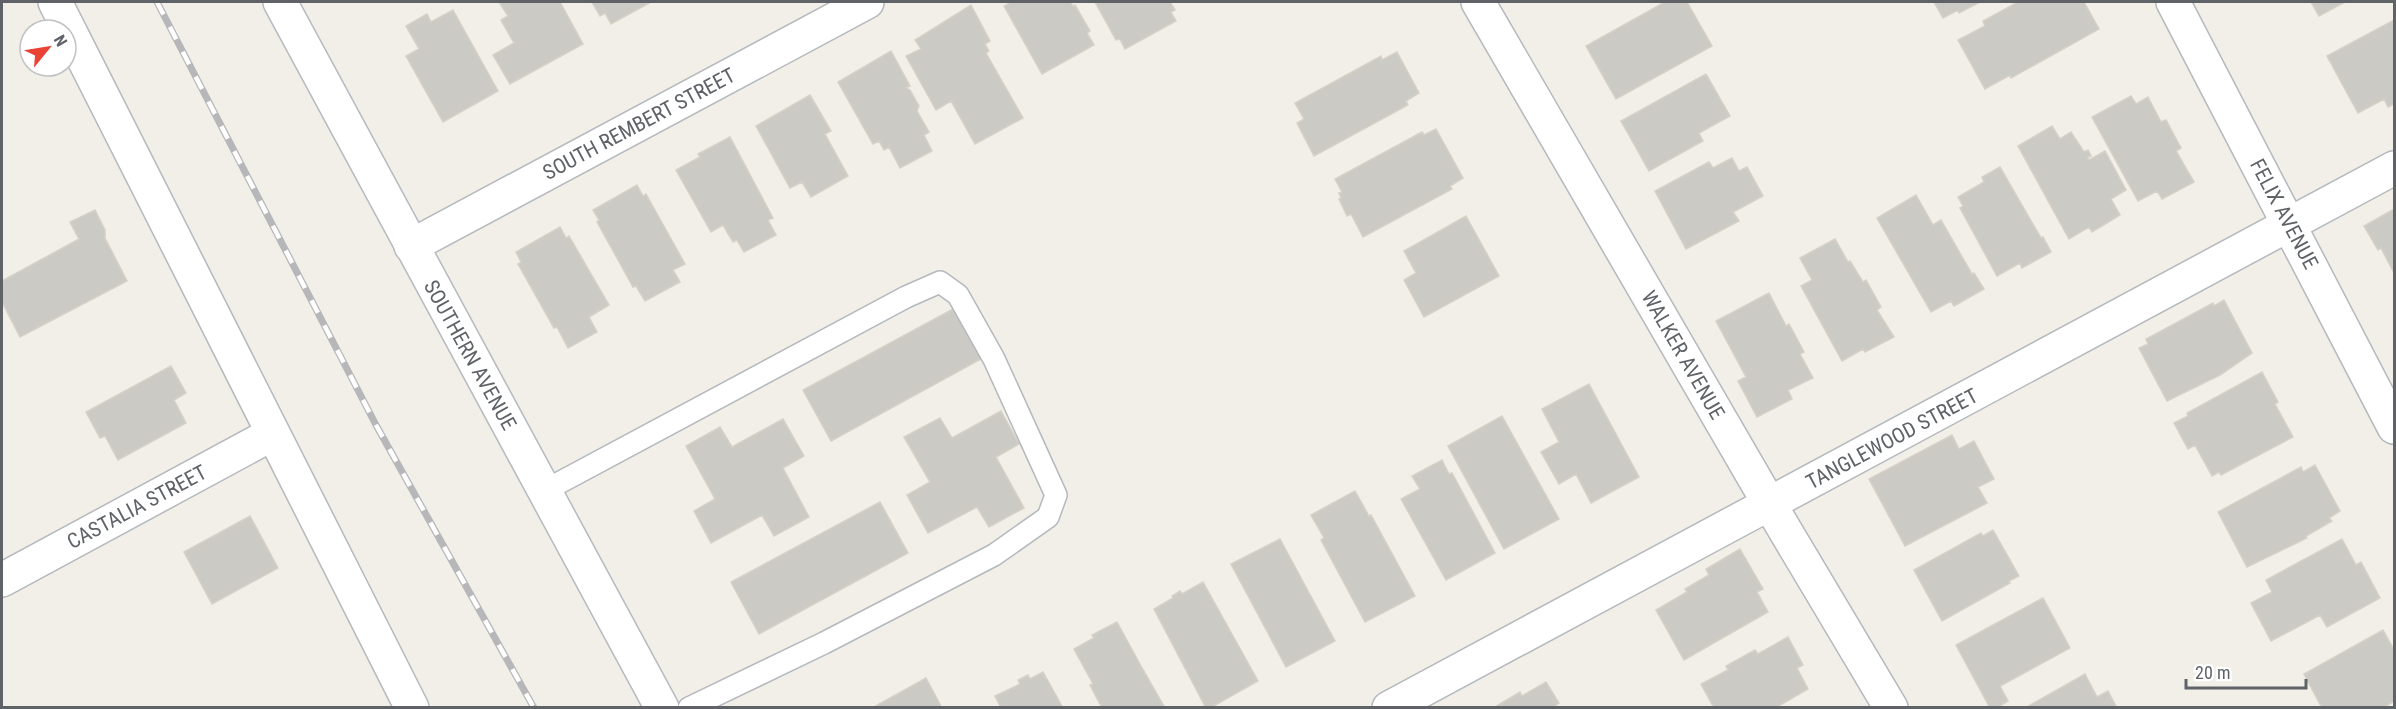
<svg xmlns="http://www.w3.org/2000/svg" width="2396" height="709" viewBox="0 0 2396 709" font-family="'Roboto Condensed',sans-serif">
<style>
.building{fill:#cccac5;stroke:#d6d1c6;stroke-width:1.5}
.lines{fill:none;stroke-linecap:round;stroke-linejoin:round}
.service-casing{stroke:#b5b8bc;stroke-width:24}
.minor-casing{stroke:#b5b8bc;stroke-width:36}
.secondary-casing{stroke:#b6babf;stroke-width:36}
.service{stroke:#fff;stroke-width:21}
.minor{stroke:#fff;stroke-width:33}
.secondary{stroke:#fff;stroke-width:33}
.rail-casing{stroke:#b6b7b8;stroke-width:7}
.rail{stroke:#fff;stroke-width:4.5;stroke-dasharray:14;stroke-linecap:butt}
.labels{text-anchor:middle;stroke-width:4.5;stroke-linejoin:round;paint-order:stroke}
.street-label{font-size:21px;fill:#5f6368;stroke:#fff}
</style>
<rect width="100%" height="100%" fill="#f1efe8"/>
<path class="building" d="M499,2H560L583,44L510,84L493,55L514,43L501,20L508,16Z
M592,2H651L611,24L605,13L600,16Z
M1012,2H1070L1073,6L1075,5L1090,31L1087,33L1094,45L1042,74L1004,6Z
M1095,2H1170L1175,10L1171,12L1176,21L1125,49L1120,39L1116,40Z
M1665,2H1687L1712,46L1616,99L1586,46Z
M1934,2H1980L1959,13L1958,10L1943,18Z
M2018,2H2084L2099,29L2011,78L2010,75L1985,89L1958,40L1985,26L1983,21Z
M2311,2H2345L2319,16Z
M971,5L990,41L985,44L989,51L986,53L1023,118L975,144L951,101L936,110L906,56L921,49L915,40Z
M453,10L498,91L443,122L406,56L419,49L406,26L427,14L431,22Z
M2394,20V104L2388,107L2384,99L2358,113L2327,56Z
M891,51L910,86L906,88L910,90L919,106L917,111L929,132L924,135L932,151L900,168L889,147L884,150L879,141L873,144L838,82Z
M1397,52L1419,93L1406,101L1408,105L1314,156L1297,123L1304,119L1295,103L1381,56L1382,60Z
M1706,74L1730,116L1699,133L1703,141L1649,171L1621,121Z
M810,95L831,131L825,134L848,176L811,197L802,182L790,188L756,126Z
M2131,96L2136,104L2148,97L2161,122L2166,120L2181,148L2176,151L2194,182L2162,199L2157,191L2138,201L2092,117Z
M2052,126L2060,139L2071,132L2084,152L2088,150L2091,156L2087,158L2089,160L2105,151L2126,190L2111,199L2120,215L2092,232L2089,227L2069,239L2018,146Z
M1436,129L1463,178L1450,186L1452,189L1363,237L1351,214L1347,216L1339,199L1341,198L1339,193L1342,192L1335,179L1422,132L1424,135Z
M730,137L773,218L768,220L776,235L744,252L737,240L733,242L723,225L711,232L676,170L700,157L698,154Z
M1732,158L1739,171L1747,167L1763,196L1733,212L1739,221L1686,249L1655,191L1709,162L1713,168Z
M2000,167L2041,238L2043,237L2051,252L2022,268L2020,263L1997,276L1960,208L1963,206L1958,197L1984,182L1982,177Z
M637,185L643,196L646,194L685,264L673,270L680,282L645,301L636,286L633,287L597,222L599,220L593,210Z
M1916,195L1933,225L1941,220L1972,274L1974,273L1984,289L1954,306L1951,301L1931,312L1877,218Z
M2394,209V273L2381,248L2378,250L2364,226Z
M95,210L105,230V238L127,281L20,337L2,302V281L79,239L70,222Z
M1466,216L1499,276L1424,317L1404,280L1416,273L1404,251Z
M560,227L566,238L569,236L609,305L589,317L597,332L568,348L557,327L554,328L518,264L521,262L516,252Z
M1835,239L1848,262L1850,261L1863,282L1866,280L1881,307L1877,310L1894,337L1865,352L1863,349L1842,361L1801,286L1812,280L1800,258Z
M1769,293L1786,326L1789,324L1804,352L1800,354L1813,378L1788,390L1792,399L1757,417L1738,381L1746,377L1716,321Z
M2224,300L2252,353L2220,375L2167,401L2139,348L2148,344L2146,339L2213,303L2214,306Z
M953,309L981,359L831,441L803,390Z
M171,366L186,393L174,400L186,423L118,460L105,436L100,438L86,412Z
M2262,372L2278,402L2275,404L2293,437L2221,475L2219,472L2212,476L2195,445L2188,449L2174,423L2188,416L2187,413Z
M1589,384L1639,477L1591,503L1576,474L1559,484L1541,452L1559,442L1542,409Z
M1001,411L1019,444L996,457L1024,508L989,527L977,507L928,533L907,495L930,482L904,437L940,418L952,438Z
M1502,416L1559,519L1504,549L1448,446Z
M783,419L804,456L783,468L809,517L774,536L762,515L711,543L694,511L715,499L686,446L720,427L732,447Z
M1952,435L1959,449L1974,441L1994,479L1978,487L1987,503L1905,546L1869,479Z
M1442,460L1449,474L1452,473L1495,553L1446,580L1401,499L1420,489L1412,476Z
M2315,465L2340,511L2329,518L2332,521L2306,536L2307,538L2247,567L2218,512L2301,467L2303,472Z
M1355,491L1369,516L1371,515L1415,596L1365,622L1321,540L1324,538L1311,515Z
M880,502L908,553L759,634L731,582Z
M250,516L278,568L212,604L184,552Z
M1993,530L2019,576L2009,581L2010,583L1942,621L1914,570L1981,533L1983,536Z
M1280,539L1335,641L1286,667L1231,564Z
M2342,539L2356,565L2361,562L2380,598L2327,627L2320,615L2271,641L2251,603L2272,592L2266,580Z
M1740,549L1763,589L1757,592L1768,612L1684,660L1656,610L1687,592L1685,589L1709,575L1706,569Z
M1203,582L1258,681L1210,708H1206L1154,609L1173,598L1172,596L1180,591L1182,594Z
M2043,598L2070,648L2000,686L2008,701L1997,708H1990L1956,645Z
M1117,622L1141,666L1165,708H1102L1090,685L1093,684L1074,649L1094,638L1092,635Z
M2383,630L2394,650V701L2383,708H2322L2304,674Z
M1788,637L1803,665L1797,668L1808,689L1775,708H1714L1701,684L1728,670L1726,666L1755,650L1758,654Z
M1043,672L1063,708H1001L995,696L1020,684L1018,680L1028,675L1030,679Z
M2085,674L2097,697L2108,691L2117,708H2025Z
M926,678L942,708H872Z
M1546,682L1559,703L1552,708H1493L1520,692L1522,696Z"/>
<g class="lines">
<g class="service-casing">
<path id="service" d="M544,491L906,297L940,282L958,295L994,359L1056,495L1048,517L994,555L824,643L689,708"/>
</g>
<g class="minor-casing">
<path id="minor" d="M55,2L412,708
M1478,2L1770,505L1891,708
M2173,2L2394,427
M411,246L867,2
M2,580L272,434
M1389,708L2394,168"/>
</g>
<g class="secondary-casing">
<path id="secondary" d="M280,2L662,708"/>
</g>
<use href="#service" class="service"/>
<use href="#minor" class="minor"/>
<use href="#secondary" class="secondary"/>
<g class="rail-casing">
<path id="rail" d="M157,2L376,425L534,708"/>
</g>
<use href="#rail" class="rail"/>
</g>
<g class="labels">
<g class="street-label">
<text transform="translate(639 124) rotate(-28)" y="7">SOUTH REMBERT STREET</text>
<text transform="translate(2284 214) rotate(62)" y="7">FELIX AVENUE</text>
<text transform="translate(470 355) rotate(61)" y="7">SOUTHERN AVENUE</text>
<text transform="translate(1683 355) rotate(60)" y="7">WALKER AVENUE</text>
<text transform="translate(1892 439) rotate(-28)" y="7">TANGLEWOOD STREET</text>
<text transform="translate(137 507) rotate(-28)" y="7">CASTALIA STREET</text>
</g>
</g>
<rect width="2396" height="709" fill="none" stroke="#5f6368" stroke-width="6"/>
<g transform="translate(48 48) rotate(60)"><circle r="28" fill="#ffffff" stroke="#bfc1c3" stroke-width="1.5"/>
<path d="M0-4.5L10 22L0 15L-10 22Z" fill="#ea4335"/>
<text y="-9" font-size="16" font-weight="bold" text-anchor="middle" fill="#5f6368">N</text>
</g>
<path d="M2186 679v9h120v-9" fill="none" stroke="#5f6368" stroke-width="3"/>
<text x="2195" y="679" font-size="18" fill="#5f6368" stroke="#ffffff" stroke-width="4.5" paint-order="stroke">20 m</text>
</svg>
